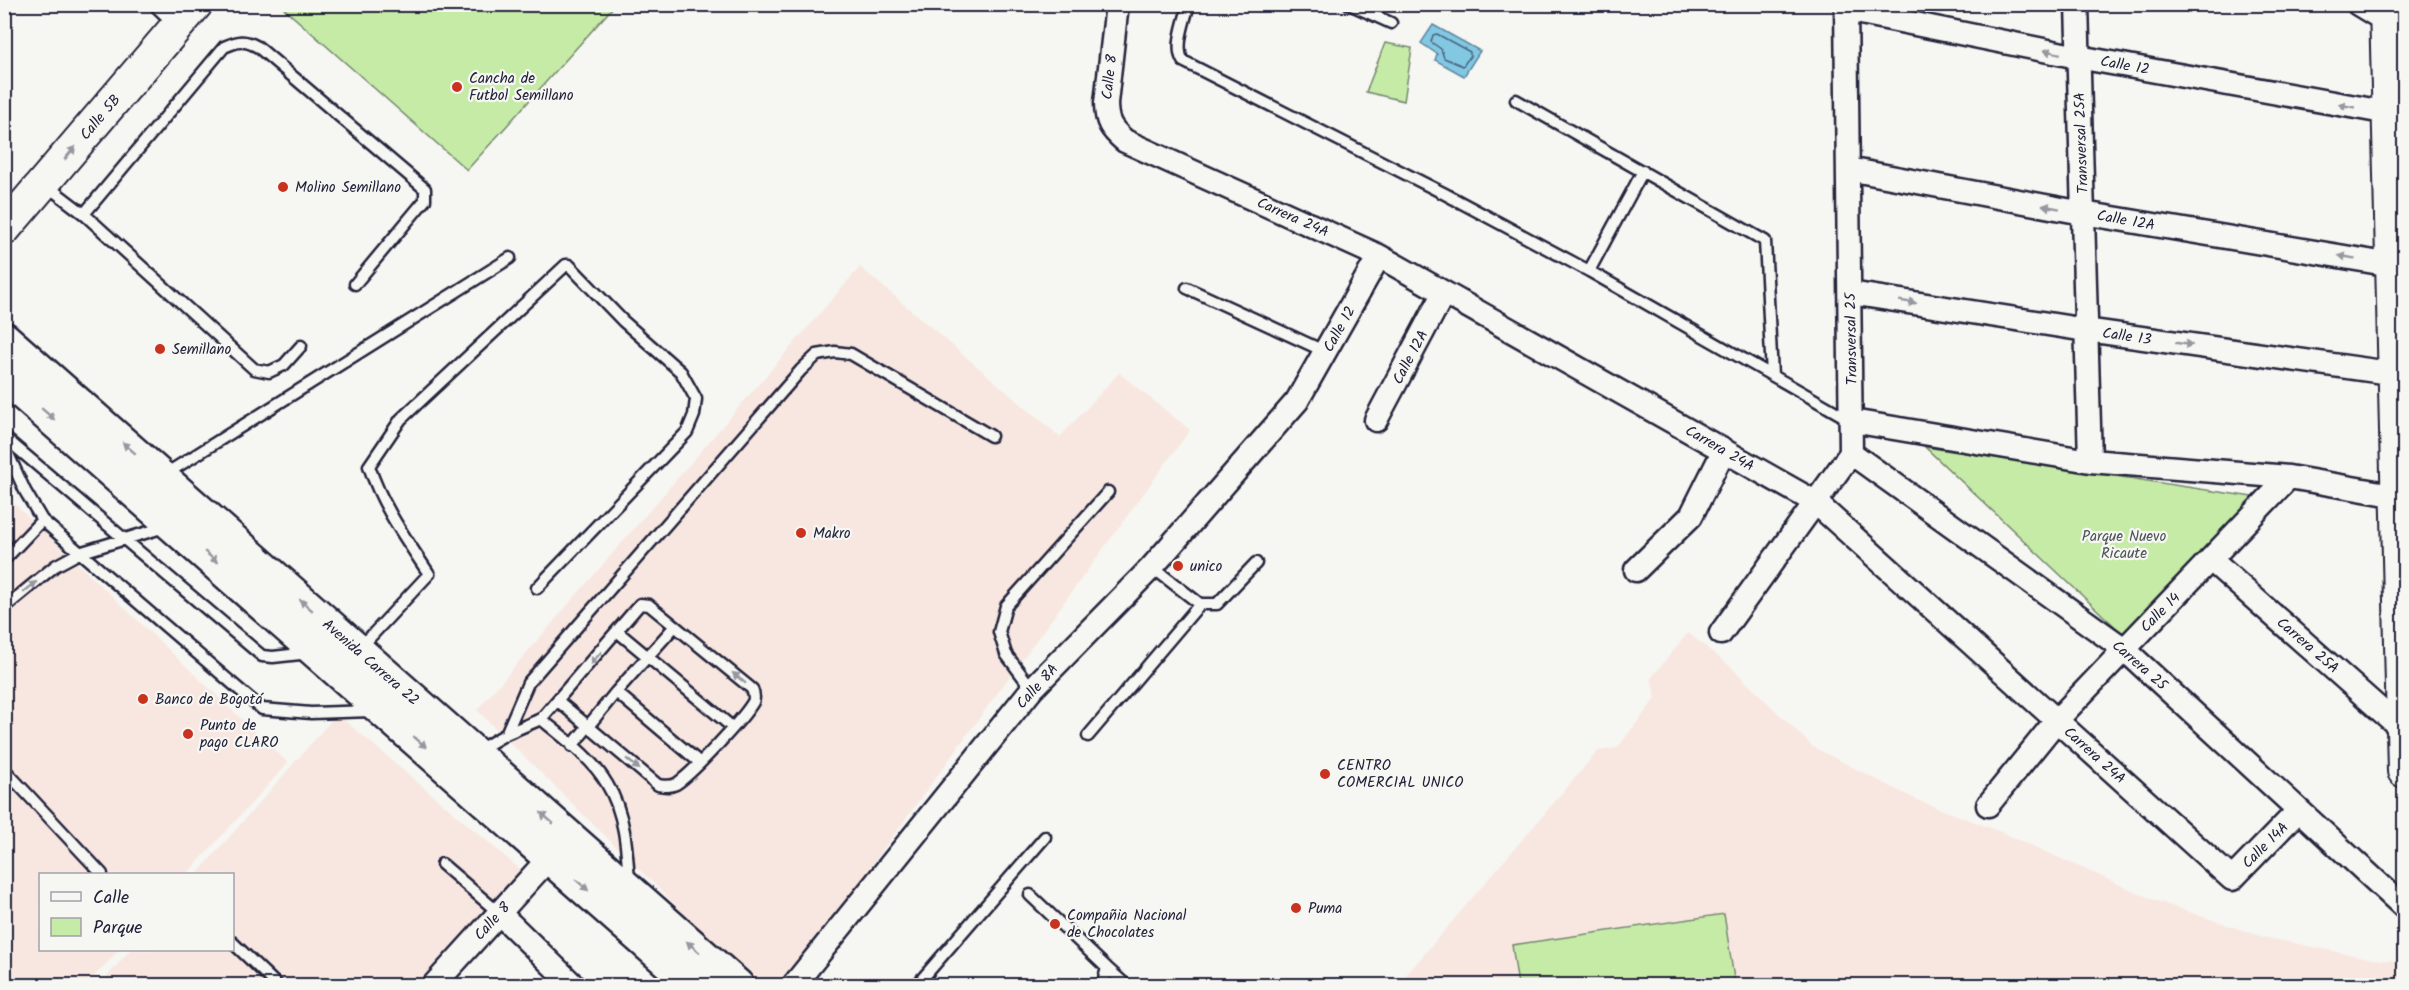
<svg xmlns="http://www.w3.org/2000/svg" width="2409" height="990" viewBox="0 0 2409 990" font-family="Kalam,sans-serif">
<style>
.built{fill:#f8e7e0}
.green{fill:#c6eba6;stroke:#748670;stroke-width:1.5}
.water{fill:#82c8e3;stroke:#5c86a0;stroke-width:1.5}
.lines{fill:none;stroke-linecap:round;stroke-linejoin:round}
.shore{stroke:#48647e;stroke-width:1.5}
.lane-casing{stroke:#22223b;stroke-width:15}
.street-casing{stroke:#22223b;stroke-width:27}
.secondary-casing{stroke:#22223b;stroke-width:36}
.primary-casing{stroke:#22223b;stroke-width:38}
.lane{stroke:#f6f6f2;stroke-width:10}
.street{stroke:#f6f6f2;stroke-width:22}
.secondary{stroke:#f6f6f2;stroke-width:32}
.primary{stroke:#f6f6f2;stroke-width:33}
.oneway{fill:#9797a0}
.poi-dot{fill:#c8321e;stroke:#f6f6f2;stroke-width:2}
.labels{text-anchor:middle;stroke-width:4.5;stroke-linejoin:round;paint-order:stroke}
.street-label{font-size:15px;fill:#22223b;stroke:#f6f6f2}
.poi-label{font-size:15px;fill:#22223b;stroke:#f6f6f2;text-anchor:start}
.park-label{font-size:15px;fill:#4b5456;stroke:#f6f6f2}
</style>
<rect width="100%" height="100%" fill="#f6f6f2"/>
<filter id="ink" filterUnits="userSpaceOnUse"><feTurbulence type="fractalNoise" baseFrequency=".0167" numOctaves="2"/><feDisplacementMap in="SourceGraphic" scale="12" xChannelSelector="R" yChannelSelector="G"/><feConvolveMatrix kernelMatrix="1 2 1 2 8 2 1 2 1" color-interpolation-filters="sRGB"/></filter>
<g filter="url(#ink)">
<path class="built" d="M860,267L1060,437L1119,373L1190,430L784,985H757L477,710Z
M4,494L288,763L187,874H40V950H119L86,985H5Z
M1688,633L1730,666L1813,747L1917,800L2001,832L2154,900L2263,937L2373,959L2404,962V986H1397L1598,751L1617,748L1656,698L1651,678Z
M337,714L527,875L423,985L99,986L130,950H232V874H197Z"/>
<path class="green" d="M280,5H615L467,170Z
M1385,43L1412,48L1404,101L1366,92Z
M1925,447L2259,498L2127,638Z
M1724,914L1735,985H1518L1512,945Z"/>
<path class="water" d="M1433,25L1480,51L1464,76L1435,60L1437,54L1421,43Z"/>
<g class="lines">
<path class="shore" d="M1437,34L1470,52V56L1463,66L1444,58L1441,49L1431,42L1433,35Z"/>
<g class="lane-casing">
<path id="lane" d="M1189,4C1185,20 1174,47 1183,61L1445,194L1589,271L1852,421
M1349,4L1391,23
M1516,100L1765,241L1772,375
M46,185L84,214L254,369L269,372L284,365L301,346
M84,214L224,47C238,41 244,39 258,47L425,189V200L355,284
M1589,271L1643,171
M1187,288L1326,352
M4,437L262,656L273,657L309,653
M4,445L25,491L42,520L262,709L311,713L372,711
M164,475L510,258
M4,560L42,520
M1152,567L1200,604H1217L1256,563
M4,608L55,566L79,553L168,526
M618,632L732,727
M360,648L429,574C406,539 382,506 369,466L401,419L566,265H569L623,321L681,372L696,399L694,415L687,432L537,588
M1032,689L1006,654L999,632L1006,606L1108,492
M616,692L699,762
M541,719C564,738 592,758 607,784C625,813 627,849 629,882
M506,734L528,683L801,370L817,355L835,352L851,354L991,436
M1088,736L1200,604
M572,746L616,692L675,626
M477,751L506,734L541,719L640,604L649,605L752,689C754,694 755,698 753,702C743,719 692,774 676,784C670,787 665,786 658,785L558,701
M4,769L102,874
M442,864L499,913
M1030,895L1107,968L1102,986
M232,942L278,986
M1107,968L1127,986
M916,986L1045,837"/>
</g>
<g class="street-casing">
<path id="street" d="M162,4L181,22
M1117,4L1106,103C1106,122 1111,129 1125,141L1379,256L1815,502L2232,879L2298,811
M2077,4L2090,461
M2358,4L2386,21
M1846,10L2078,57L2389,113H2404
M1848,169L2083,213L2392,265L2404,264
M1850,293L2086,330L2404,375
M1376,420L1443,294
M1852,421L2090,461L2289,477L2404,497
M1851,453L2124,649L2404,907
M2211,560L2404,731
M1636,570L1691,516L1724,450
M1721,633L1851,453L1846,4
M1988,805L2056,721L2289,477
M499,913L574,986
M433,986L550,857
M793,986L1032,689L1152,567L1297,401L1379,256"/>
</g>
<g class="secondary-casing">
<path id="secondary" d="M2386,4L2404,771
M4,229L196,4"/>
</g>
<g class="primary-casing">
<path id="primary" d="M4,339L737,986
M4,376L696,986"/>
</g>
<use href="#lane" class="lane"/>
<use href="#street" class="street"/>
<use href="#secondary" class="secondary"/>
<use href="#primary" class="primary"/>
</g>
<defs><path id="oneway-solid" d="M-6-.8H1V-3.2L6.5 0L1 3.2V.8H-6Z" transform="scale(1.5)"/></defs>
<g class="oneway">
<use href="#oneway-solid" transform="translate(2052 52) rotate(-168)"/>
<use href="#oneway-solid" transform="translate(2347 106) rotate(-170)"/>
<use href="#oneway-solid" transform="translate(70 153) rotate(-50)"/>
<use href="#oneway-solid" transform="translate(2051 207) rotate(-170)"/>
<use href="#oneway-solid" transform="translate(2347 257) rotate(-170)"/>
<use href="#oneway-solid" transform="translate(1908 302) rotate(9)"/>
<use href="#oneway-solid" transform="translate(2184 344) rotate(8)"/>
<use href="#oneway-solid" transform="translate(48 414) rotate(41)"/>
<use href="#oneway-solid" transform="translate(129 448) rotate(-139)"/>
<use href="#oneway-solid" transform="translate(211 557) rotate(41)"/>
<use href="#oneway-solid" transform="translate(30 587) rotate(-40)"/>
<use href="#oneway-solid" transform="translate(306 605) rotate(-139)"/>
<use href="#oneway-solid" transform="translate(596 658) rotate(131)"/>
<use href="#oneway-solid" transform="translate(739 678) rotate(-141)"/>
<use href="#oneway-solid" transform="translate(420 742) rotate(41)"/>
<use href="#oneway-solid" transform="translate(633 764) rotate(39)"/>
<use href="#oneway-solid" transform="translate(547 818) rotate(-139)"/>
<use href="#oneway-solid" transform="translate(582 885) rotate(41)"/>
<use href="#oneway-solid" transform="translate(693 947) rotate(-139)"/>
</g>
</g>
<g class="poi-dot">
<circle cx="457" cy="87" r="6"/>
<circle cx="283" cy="187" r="6"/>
<circle cx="160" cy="349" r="6"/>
<circle cx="801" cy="533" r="6"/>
<circle cx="1178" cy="566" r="6"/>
<circle cx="143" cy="699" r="6"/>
<circle cx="188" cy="734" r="6"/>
<circle cx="1325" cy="774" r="6"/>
<circle cx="1296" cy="908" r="6"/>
<circle cx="1055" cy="924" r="6"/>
</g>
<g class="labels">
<g class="street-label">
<text transform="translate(2125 65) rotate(10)" y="5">Calle 12</text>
<text transform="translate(1109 77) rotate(-84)" y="5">Calle 8</text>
<text transform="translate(100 117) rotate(-50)" y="5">Calle 5B</text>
<text transform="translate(2081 143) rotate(-92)" y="5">Transversal 25A</text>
<text transform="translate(1293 217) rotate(24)" y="5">Carrera 24A</text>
<text transform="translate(2126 220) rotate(10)" y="5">Calle 12A</text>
<text transform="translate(1339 329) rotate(-61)" y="5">Calle 12</text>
<text transform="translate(2127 336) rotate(8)" y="5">Calle 13</text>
<text transform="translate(1851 339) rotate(-91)" y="5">Transversal 25</text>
<text transform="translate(1410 357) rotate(-62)" y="5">Calle 12A</text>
<text transform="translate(1720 448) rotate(30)" y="5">Carrera 24A</text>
<text transform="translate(2160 612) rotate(-45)" y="5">Calle 14</text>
<text transform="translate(2308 645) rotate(41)" y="5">Carrera 25A</text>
<text transform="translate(371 662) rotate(41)" y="5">Avenida Carrera 22</text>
<text transform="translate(2140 665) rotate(41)" y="5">Carrera 25</text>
<text transform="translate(1037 686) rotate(-48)" y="5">Calle 8A</text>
<text transform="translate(2095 755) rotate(42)" y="5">Carrera 24A</text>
<text transform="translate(2265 845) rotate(-45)" y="5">Calle 14A</text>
<text transform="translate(492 921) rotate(-48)" y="5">Calle 8</text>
</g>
<g class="poi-label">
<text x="469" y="83">Cancha de<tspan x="469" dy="17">Futbol Semillano</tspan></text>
<text x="295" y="192">Molino Semillano</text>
<text x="172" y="354">Semillano</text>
<text x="813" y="538">Makro</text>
<text x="1190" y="571">unico</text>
<text x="155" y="704">Banco de Bogotá</text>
<text x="200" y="730">Punto de<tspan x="200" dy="17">pago CLARO</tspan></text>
<text x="1337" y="770">CENTRO<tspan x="1337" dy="17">COMERCIAL UNICO</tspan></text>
<text x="1308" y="913">Puma</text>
<text x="1067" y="920">Compañia Nacional<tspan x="1067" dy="17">de Chocolates</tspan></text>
</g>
<g class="park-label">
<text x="2124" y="541">Parque Nuevo<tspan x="2124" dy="17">Ricaute</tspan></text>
</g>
</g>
<rect width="2409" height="990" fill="none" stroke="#f6f6f2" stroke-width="24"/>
<rect x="12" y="12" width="2385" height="966" fill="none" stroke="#22223b" stroke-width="2" filter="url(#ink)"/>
<rect x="39" y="873" width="195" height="78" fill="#f6f6f2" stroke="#a1a1a9" stroke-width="1.5"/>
<rect x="51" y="892" width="30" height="9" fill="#f6f6f2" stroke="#a1a1a9" stroke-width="1.5"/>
<text x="93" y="903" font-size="18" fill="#22223b">Calle</text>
<rect x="51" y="918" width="30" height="18" fill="#c6eba6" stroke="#a1a1a9" stroke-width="1.5"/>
<text x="93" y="933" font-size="18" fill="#22223b">Parque</text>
</svg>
